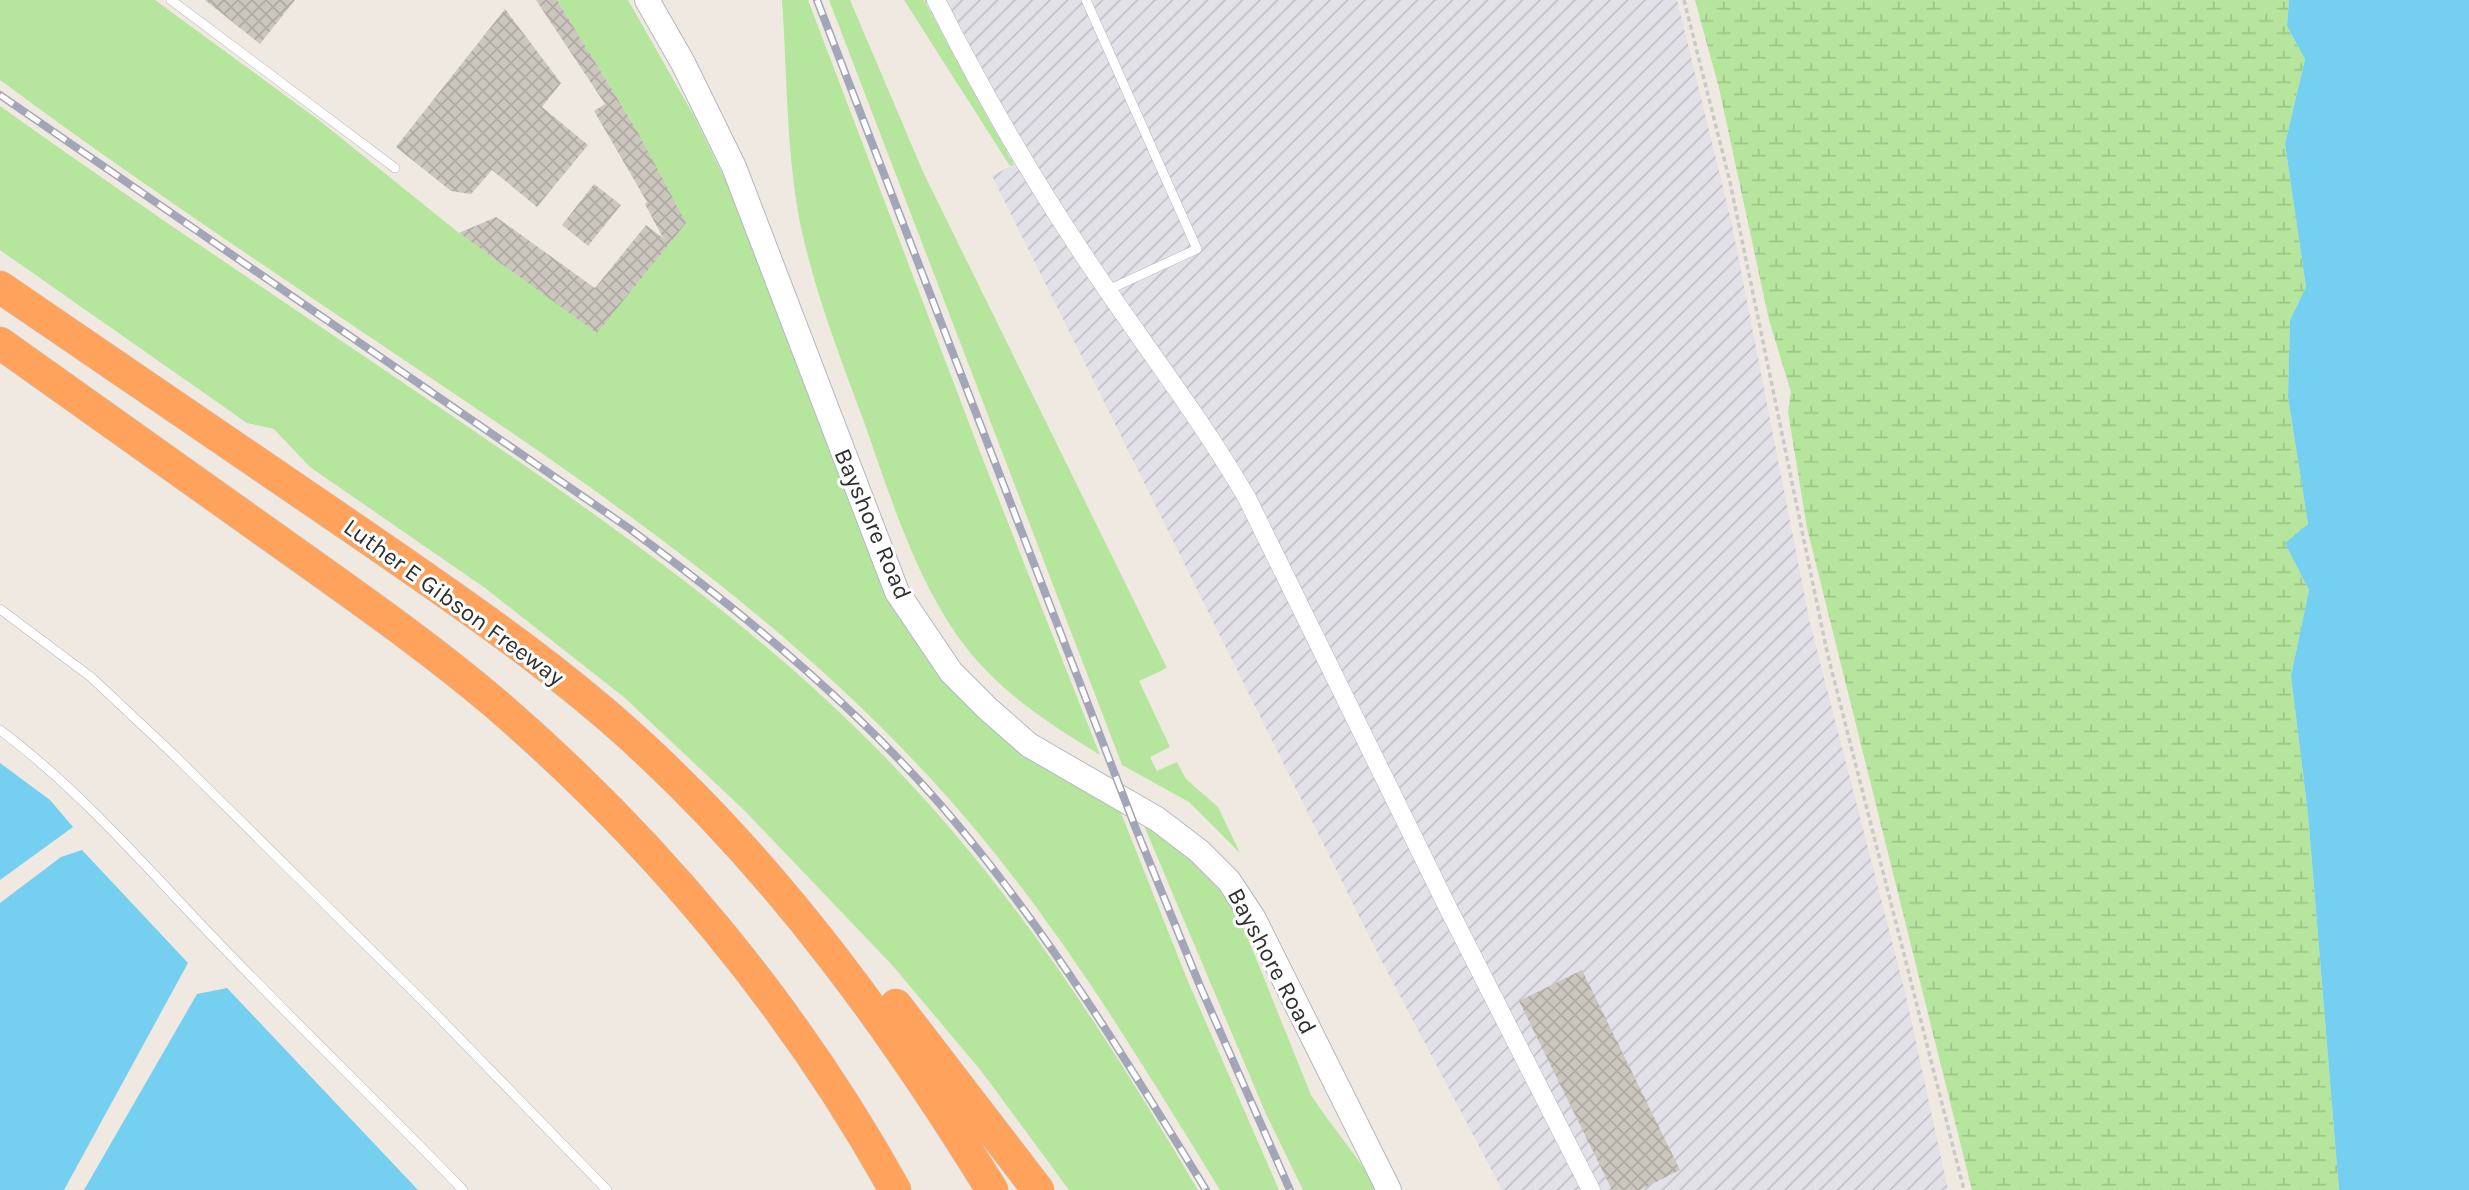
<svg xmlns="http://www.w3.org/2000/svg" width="2469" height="1190" viewBox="0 0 2469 1190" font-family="Karla,sans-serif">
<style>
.industrial{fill:url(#industrial-furrows)}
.grass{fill:#b6e59e}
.wetland{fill:url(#wetland-marsh)}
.water{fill:#75cff0}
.building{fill:url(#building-cross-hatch)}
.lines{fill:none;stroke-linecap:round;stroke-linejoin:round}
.lane-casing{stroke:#b4b7c1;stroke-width:10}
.street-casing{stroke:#b4b7c1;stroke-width:19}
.secondary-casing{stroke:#b4b7c1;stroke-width:26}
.highway-casing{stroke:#c9c9c9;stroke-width:33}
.path{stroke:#c9c9c9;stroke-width:3.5;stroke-dasharray:5 3.5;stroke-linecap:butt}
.lane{stroke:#fff;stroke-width:9}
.street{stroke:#fff;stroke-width:18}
.secondary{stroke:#fff;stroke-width:24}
.highway{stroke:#ffa35c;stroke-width:32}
.rail-casing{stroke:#a3a6b8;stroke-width:8}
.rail{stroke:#fff;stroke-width:5;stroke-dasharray:16;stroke-linecap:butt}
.labels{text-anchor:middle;stroke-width:6;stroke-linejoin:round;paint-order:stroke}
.street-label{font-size:24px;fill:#2e2e2e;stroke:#fff}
</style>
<defs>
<pattern id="industrial-furrows" width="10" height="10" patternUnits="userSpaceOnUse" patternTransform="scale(1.75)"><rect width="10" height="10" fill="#e3e1e8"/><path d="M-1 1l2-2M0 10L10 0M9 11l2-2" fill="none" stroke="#c3c1c7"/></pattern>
<pattern id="wetland-marsh" width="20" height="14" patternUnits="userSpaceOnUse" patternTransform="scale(1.75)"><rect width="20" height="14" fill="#b6e59e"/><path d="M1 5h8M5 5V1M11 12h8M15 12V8" fill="none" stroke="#9dc588"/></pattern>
<pattern id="building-cross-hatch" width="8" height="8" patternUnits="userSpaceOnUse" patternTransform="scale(1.75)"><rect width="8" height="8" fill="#cbc7bf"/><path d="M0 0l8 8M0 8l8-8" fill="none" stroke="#afaba4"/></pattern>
</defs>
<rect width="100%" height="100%" fill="#efe9e1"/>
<path class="industrial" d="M924,0H1677L1731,220L1810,623L1906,996L1948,1190H1502L1375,948L992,176L1013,165Z"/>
<path class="grass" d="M0,0H155L320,121L459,233L597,332L685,223L636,129L557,0H628L694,116L748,226L904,617L1083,788L1121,813L1187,979L1279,1190H1220C1132,1047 1045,902 931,779C784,619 607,496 428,376C284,279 139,183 0,80Z
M782,0H808L980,452L1100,755C1058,729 1016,703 982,666C922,602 892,501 863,419C838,352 811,282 798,212C786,142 787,70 782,0Z
M829,0H850L924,174L1167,668L1139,681L1170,747L1150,757L1157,771L1177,762L1186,779L1218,807L1240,853L1189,802L1122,765Z
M904,0H924L1014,165L1010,166Z
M0,106C151,214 307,317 461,422C617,528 773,637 903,776C1020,899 1112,1045 1198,1190H1069L982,1072L893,966L745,811L625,698L485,588L310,467L274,429L247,423L0,250Z
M1142,821L1184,852L1226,896L1247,936L1311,1095C1332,1128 1358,1155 1377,1190H1303L1266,1114Z"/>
<path class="wetland" d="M1695,0H2289L2287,26L2305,59L2285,144L2306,287L2290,320L2288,397L2308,524L2286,543L2309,590L2291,676L2308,814L2339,1190H1972L1807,528L1788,412L1791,392L1769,320L1719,88Z"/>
<path class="water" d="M2289,0H2469V1190H2339L2308,814L2291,676L2309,590L2285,543L2308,524L2288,397L2290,320L2306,287L2285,144L2305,59L2287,26Z
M0,763L50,800L73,827L0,880Z
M82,850L188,963L64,1190H0V903L61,857Z
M227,988L418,1190H84L197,994Z"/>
<path class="building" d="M205,0H295L260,44Z
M536,0H557L636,129L686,223L597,333L459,233L496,217L595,288L646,225L663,238L645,204L647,202L594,111L605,104Z
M505,9L561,83L542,107L588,145L537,207L492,170L471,194L451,191L396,147Z
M594,184L621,205L588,246L562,225Z
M1582,970L1680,1170L1640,1190H1612L1519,1001Z"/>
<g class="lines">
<g class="lane-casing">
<path id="lane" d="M171,0L395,168
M1086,0L1197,249L1108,290
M0,609L91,677L174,755L428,1006L607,1190
M0,730C80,790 144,865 213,937C295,1023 381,1105 463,1190"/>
</g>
<g class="street-casing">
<path id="street" d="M936,0C984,96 1040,192 1101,281C1150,353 1203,422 1247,498L1447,906L1591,1190"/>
</g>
<g class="secondary-casing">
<path id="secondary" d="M647,0L683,63L734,167L897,592L951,672L988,709L1029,745L1157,819L1199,851L1229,881L1254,919L1389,1190"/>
</g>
<g class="highway-casing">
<path id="highway" d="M0,287C123,370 245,453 366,537C463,604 562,671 648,752C785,880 894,1031 992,1190
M0,343C90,407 180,471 270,535C347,590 424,643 496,704C655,841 793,1006 895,1190
M896,1005L1038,1190"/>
</g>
<path class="path" d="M1684,0L1730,182L1827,652L1964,1190"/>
<use href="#lane" class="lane"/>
<use href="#street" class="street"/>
<use href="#secondary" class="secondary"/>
<use href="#highway" class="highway"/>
<g class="rail-casing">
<path id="rail" d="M817,0L1136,829L1200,986L1290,1190
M0,95L630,529C751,619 870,717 966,835C1057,946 1131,1068 1206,1190"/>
</g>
<use href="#rail" class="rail"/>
</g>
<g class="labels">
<g class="street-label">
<text transform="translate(873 524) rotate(67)" y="8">Bayshore Road</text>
<text transform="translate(454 602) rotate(36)" y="8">Luther E Gibson Freeway</text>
<text transform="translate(1272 961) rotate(62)" y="8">Bayshore Road</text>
</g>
</g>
</svg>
